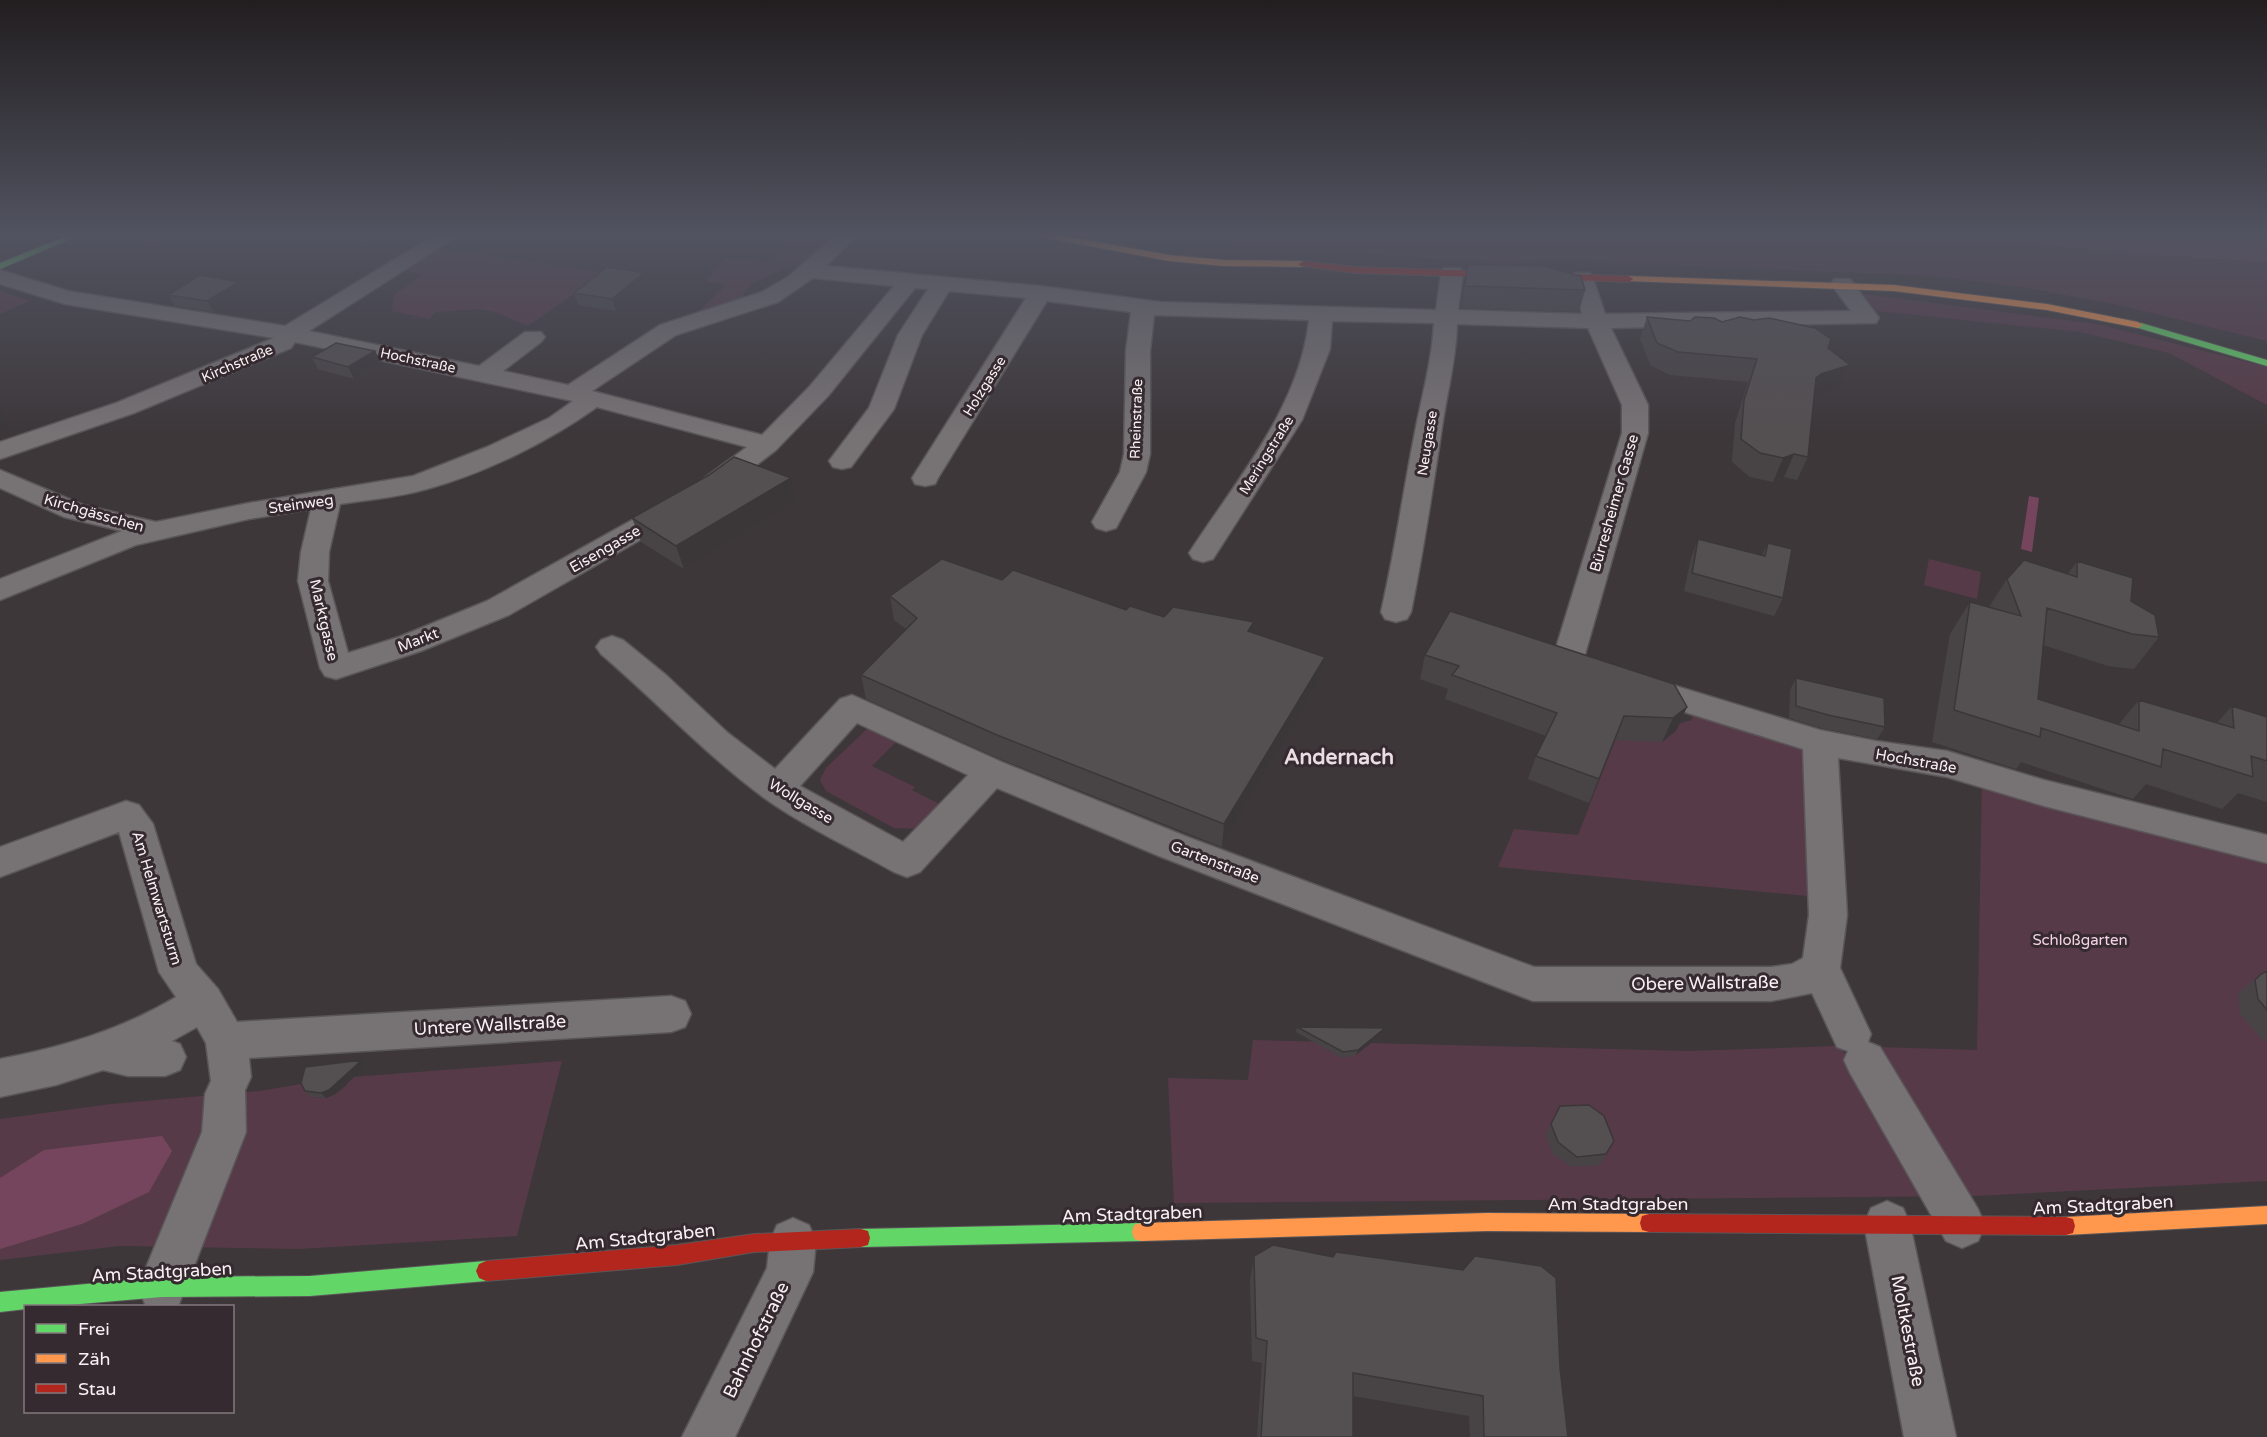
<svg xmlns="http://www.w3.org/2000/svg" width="2267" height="1437" viewBox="0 0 2267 1437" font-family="'Varela Round',sans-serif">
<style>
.green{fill:#573a48}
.water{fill:#75455d}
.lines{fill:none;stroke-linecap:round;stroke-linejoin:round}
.ferry{stroke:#f6c3da;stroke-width:1.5;stroke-dasharray:5 4.5;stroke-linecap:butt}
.street-casing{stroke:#5a5658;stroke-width:3}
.fast-casing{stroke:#5a5658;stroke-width:2}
.slow-casing{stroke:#5a5658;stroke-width:2}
.jam-casing{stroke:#5a5658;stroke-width:2}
.street{fill:#777274;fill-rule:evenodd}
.fast{fill:#63d668;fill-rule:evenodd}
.slow{fill:#ff974d;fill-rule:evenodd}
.jam{fill:#b3261e;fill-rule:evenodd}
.wall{fill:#484446}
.shaded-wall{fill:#3b3739}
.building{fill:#544f51;stroke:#3b3739;stroke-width:1.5}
.labels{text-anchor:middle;stroke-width:6;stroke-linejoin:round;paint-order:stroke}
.far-street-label{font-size:14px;fill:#f8f0f3;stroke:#352a2f}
.street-label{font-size:15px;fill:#f8f0f3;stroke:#352a2f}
.park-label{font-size:15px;fill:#f5d3e2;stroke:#352a2f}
.near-street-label{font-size:18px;fill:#f8f0f3;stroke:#352a2f}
.district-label{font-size:21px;font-weight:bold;fill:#ecdde3;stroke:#352a2f}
</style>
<rect width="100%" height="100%" fill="#3d373a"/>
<path class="green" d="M118,233H179L152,246Z
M297,233H351L375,238L364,244Z
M802,233H835L799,267L790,265L751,284L734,308L696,314L726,285L706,281L724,259L771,262Z
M1220,233H1919L2150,255L2267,262V341L2119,305L2021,287L1933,276L1574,261L1495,263L1330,251L1233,249Z
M435,248L604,273L528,326L495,312L479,309L436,312L429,319L392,311L394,295L422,275L405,269Z
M0,291L29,301L0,314Z
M1863,294L2097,324L2267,367V405L2169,353L2080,332L1877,311Z
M1929,559L1981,572L1977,599L1924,585Z
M1693,708L1805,744L1808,896L1498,867L1514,829L1578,835L1619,730L1650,742V739L1674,725L1692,720Z
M868,728L897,741L872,766L915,787L912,790L941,805L921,829L894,828L826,791L820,780L826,768Z
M1982,781L2157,836L2267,862V1181L1973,1196L1174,1203L1168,1078L1248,1080L1253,1040L1687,1051L1838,1046L1847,1056L1876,1047L1977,1050Z
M562,1061L517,1236L299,1249L120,1246L0,1260V1119L111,1104L260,1091L307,1083L309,1094L313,1097C330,1100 343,1092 352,1077Z"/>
<path class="water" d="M1919,233H2267V262L2150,255Z
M2029,496L2039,498L2032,552L2021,549Z
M162,1136L172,1151L149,1192L82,1224L0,1249V1178L44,1150Z"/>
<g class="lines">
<path class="ferry" d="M2136,235L2148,233"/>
<g class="street-casing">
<path id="street" d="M438,233H462L309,331L479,366L525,332H541L545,337L541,342L503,371L568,385L660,325L762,292L788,277L838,233H860L826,266L1040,286L1160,302L1436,310L1441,273L1444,268H1460L1463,273L1458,310L1582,314L1571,278L1574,273H1590L1593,278L1605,314L1851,311L1831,284L1834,279H1850L1879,318L1876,323L1611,328L1648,405V433L1584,658L1820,730L1876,741L1947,751L2044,780L2267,835V863L2044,806L1947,777L1838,758L1847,915L1840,968L1871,1034L1868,1042L1880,1047L1978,1209L1985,1225L1978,1241L1962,1248L1946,1241L1850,1073L1844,1060L1848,1051L1837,1047L1812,993L1771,1001H1533L1159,856L997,788L920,872L907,877L894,872C853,849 800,824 763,797C705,754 656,701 601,654L596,647L601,640L612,636L623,640L666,675L728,733L775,769L840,699L852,695L1004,763L1185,836L1534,967H1771L1792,964L1803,958L1809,915L1803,749L1556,672L1551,664L1622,433V405L1588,328L1457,324C1456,362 1446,396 1441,434C1432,494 1423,553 1411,612L1407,619L1396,622L1385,619L1381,612C1395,551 1403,492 1415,432C1422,395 1432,361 1434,323L1332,321L1330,349L1302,420L1213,559L1203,562L1193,559L1189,553C1235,482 1300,407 1309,320L1154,315L1150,351V454L1146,472L1116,528L1106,531L1096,528L1092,522L1120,472L1124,454L1126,351L1131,312L1047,301L938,478L935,484L925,486L915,484L912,478L1026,298L949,291L922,335L894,409L851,467L842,469L833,467L829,461L869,408L898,335L928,289L915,288L828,396L776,450L715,497L509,615L421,651L336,679L325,676L320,668L298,581L301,552L311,509L249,519L136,545L0,600V579L122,531L64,517L0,488V470L83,505L156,522L249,503L413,476L487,447L549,418L573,401L295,342L291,348L134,413L0,459V442L116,403L274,338L65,304L0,284V270L68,291L285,326ZM813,278L894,286L810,386L762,435L592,391L676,335L778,302ZM597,407L747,447L695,485L487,601L399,637L348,653L328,581L329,552L340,504C368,500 399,497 427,489C485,473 548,442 597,407ZM857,723L968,775L903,842L800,786Z
M126,801L139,805L153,824L196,964L218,989L237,1022L671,996L685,1001L691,1014L685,1027L671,1032L249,1058L251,1077L245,1090L246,1132L186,1287L179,1304L172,1306L145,1304L138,1287L202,1132L205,1094L211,1081L206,1043L197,1027L172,1041L180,1044L186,1057L180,1070L165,1076H128L103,1070L56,1085L0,1097V1059C63,1047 121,1030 176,997L159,972L119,832L0,877V847Z
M1887,1201L1903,1208L1910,1224L1956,1437H1904L1864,1224L1871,1208Z
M793,1218L809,1225L816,1241L813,1272L735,1437H682L767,1268L770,1241L777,1225Z"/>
</g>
<g class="fast-casing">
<path id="fast" d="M74,233H85L0,269V263Z
M2135,323H2141L2267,360V366L2135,327Z
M1141,1223L1148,1225L1150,1232L1148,1239L1141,1241L861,1247L854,1245L852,1238L854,1231L861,1229Z
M486,1261L493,1264L496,1271L493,1278L486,1281L310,1296L162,1297L57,1306H26V1309L0,1312V1292L162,1277L310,1276Z"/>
</g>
<g class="slow-casing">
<path id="slow" d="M1033,233H1049L1169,255L1224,260L1303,261L1307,264L1303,267L1224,266L1169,261L1037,236Z
M1629,276L1894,285L2047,304L2138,322L2143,325L2138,328L2047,310L1894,291L1626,281L1625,279Z
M2267,1206V1224L2066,1235L2059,1233L2057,1226L2059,1219L2066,1217Z
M1487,1213L1649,1214L1656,1216L1658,1223L1656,1230L1649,1232L1487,1231L1141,1241L1134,1239L1132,1232L1134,1225L1141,1223Z"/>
</g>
<g class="jam-casing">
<path id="jam" d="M1303,261L1355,267L1629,276L1633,279L1629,282L1355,273L1300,266L1299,264Z
M1649,1214L2066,1217L2073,1219L2075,1226L2073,1233L2066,1235L1649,1232L1642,1230L1640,1223L1642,1216Z
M861,1229L868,1231L870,1238L868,1245L861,1247L754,1252L677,1265L486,1281L479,1278L476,1271L479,1264L486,1261L677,1245L754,1234Z"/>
</g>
<use href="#street" class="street"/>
<use href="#fast" class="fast"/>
<use href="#slow" class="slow"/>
<use href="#jam" class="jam"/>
</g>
<path class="wall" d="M1468,265L1585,290L1579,312L1461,308Z
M644,273L647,284L616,311L578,305L574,293Z
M239,282L245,293L214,312L175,306L168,295Z
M2267,302V310L2263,308Z
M1647,317L1690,321L1722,322L1828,348L1850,365L1840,388L1814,395L1808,457L1797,480L1784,477L1773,482L1750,477L1732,462L1735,423L1748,382L1670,375L1650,365L1640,339Z
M375,351L381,362L354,379L318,369L312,357Z
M796,502L684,569L641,542L632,518Z
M1698,539L1762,555L1768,543L1783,598L1774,616L1684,591L1691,558Z
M2077,561L2131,601L2159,637L2134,669L2108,666L2043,645L2038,699L2119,724L2139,700L2217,723L2232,706L2267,717V802L2238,793L2222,809L2146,784L2133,799L2021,762L2016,769L1932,742L1950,634L1970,602L1989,607L2007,579L2068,574Z
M1002,580L1126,610L1253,633L1325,657L1321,681L1222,847L1000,759L866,699L861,675L906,629L894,620L890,596Z
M1425,655L1687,707L1676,731L1662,742L1614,740L1589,803L1528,779L1536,756L1546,736L1445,699L1448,689L1420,679Z
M1796,678L1885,727L1877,739L1821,728L1789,718L1790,690Z
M2267,971V1042L2261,1038L2240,1014L2238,995L2243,989L2261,974Z
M1297,1027L1385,1028L1384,1033L1356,1055L1342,1058L1296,1032Z
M362,1060L367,1066L334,1095L326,1098L310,1097L305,1091Z
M1560,1106L1614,1141L1600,1165L1571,1167L1552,1153L1546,1134Z
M1254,1256L1560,1368L1568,1437H1470L1469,1416L1353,1396V1437H1257L1262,1363L1252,1361L1250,1281Z"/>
<path class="shaded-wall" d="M644,273L647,284L616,311L612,299Z
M239,282L245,293L214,312L207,301Z
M375,351L381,362L354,379L348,367Z
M1850,365L1840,388L1811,396L1816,378L1821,374Z
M0,409L11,424L0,429Z
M1794,454L1784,477L1773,482L1783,458Z
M791,478L796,502L684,569L676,546Z
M1254,622L1251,646L1248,631Z
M1325,657L1321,681L1222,847L1224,824Z
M1687,707L1676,731L1662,742L1673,718Z
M1385,1028L1384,1033L1356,1055L1358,1050Z
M362,1060L367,1066L334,1095L326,1098L321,1093Z"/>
<path class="building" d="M1468,265L1543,266L1581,276L1585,290L1465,286Z
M607,267L644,273L612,299L574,293Z
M200,275L239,282L207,301L168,295Z
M1647,317L1690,321L1695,317L1714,318L1722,322L1740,317L1754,320L1769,318L1815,328L1831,339L1828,348L1850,365L1821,374L1816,378L1808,457L1794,454L1783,458L1760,453L1741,439L1744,400L1757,359L1678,352L1657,343Z
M336,343L375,351L348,367L312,357Z
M734,457L791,478L676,546L632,518L709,475Z
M1698,539L1765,556L1768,543L1792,549L1783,598L1692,573Z
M942,559L1002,580L1013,570L1126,610L1130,606L1164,617L1173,607L1254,622L1248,631L1325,657L1224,824L997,735L861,675L917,618L890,596Z
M2024,560L2077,577V561L2133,578L2131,601L2155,615L2159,637L2132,634L2047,608L2038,699L2139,731V700L2234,728L2232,706L2267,717V761L2251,756L2253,777L2163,749L2161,767L2041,728L2040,737L1954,710L1970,602L2021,616L2007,579Z
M1450,611L1674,684L1687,707L1673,718L1624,716L1599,779L1536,756L1557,713L1452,675L1459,666L1425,655Z
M1796,678L1884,698L1885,727L1828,715L1796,706Z
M2267,971V1010L2258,999L2255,980L2261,974Z
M1297,1027L1385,1028L1358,1050L1343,1052Z
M362,1060L329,1090L321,1093L305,1091L301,1083L305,1067Z
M1589,1105L1604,1116L1614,1141L1606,1154L1577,1157L1558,1142L1551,1124L1560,1106Z
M1273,1245L1333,1257L1336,1252L1463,1270L1475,1256L1541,1266L1556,1278L1560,1368L1568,1437H1484L1483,1396L1353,1373V1437H1261L1267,1341L1256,1338L1254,1256Z"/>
<linearGradient id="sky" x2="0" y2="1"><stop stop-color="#221e20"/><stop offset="0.54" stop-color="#515360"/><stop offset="1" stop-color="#515360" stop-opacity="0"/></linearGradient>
<rect width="2267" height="434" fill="url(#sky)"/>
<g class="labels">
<g class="far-street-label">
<text transform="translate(418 360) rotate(12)" y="5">Hochstraße</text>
<text transform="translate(237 363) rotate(-23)" y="5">Kirchstraße</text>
<text transform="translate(984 386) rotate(-58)" y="5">Holzgasse</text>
<text transform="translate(1136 419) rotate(-88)" y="5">Rheinstraße</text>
<text transform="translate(1427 443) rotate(-81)" y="5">Neugasse</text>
<text transform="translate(1266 455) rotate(-58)" y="5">Meringstraße</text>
</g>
<g class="street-label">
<text transform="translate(1614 503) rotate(-74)" y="5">Bürresheimer Gasse</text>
<text transform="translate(301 504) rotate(-8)" y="5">Steinweg</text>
<text transform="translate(94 513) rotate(16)" y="5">Kirchgässchen</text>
<text transform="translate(605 549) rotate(-30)" y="5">Eisengasse</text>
<text transform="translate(324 620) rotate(77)" y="5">Marktgasse</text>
<text transform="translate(418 640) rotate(-21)" y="5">Markt</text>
<text transform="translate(1916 761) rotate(10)" y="5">Hochstraße</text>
<text transform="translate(801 801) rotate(31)" y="5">Wollgasse</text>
<text transform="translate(1215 862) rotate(21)" y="5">Gartenstraße</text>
<text transform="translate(157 898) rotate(73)" y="5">Am Helmwartsturm</text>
</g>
<g class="park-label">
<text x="2080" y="945">Schloßgarten</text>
</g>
<g class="near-street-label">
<text transform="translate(1705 983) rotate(-1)" y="6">Obere Wallstraße</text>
<text transform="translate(490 1025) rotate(-3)" y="6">Untere Wallstraße</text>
<text x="1618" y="1210">Am Stadtgraben</text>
<text transform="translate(2103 1205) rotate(-3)" y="6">Am Stadtgraben</text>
<text transform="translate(1132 1214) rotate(-2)" y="6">Am Stadtgraben</text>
<text transform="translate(645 1237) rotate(-6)" y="6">Am Stadtgraben</text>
<text transform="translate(162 1272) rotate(-3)" y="6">Am Stadtgraben</text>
<text transform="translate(1908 1331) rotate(79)" y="6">Moltkestraße</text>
<text transform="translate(756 1340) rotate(-64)" y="6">Bahnhofstraße</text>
</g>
<g class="district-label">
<text x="1339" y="764">Andernach</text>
</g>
</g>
<rect x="24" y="1305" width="210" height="108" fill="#352a2f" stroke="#83797d" stroke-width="1.5"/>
<rect x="36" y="1324" width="30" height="9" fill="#63d668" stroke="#83797d" stroke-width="1.5"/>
<text x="78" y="1335" font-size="18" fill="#f8f0f3">Frei</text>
<rect x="36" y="1354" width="30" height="9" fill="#ff974d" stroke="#83797d" stroke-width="1.5"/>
<text x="78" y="1365" font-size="18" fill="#f8f0f3">Zäh</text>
<rect x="36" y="1384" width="30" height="9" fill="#b3261e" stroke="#83797d" stroke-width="1.5"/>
<text x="78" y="1395" font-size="18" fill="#f8f0f3">Stau</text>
</svg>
